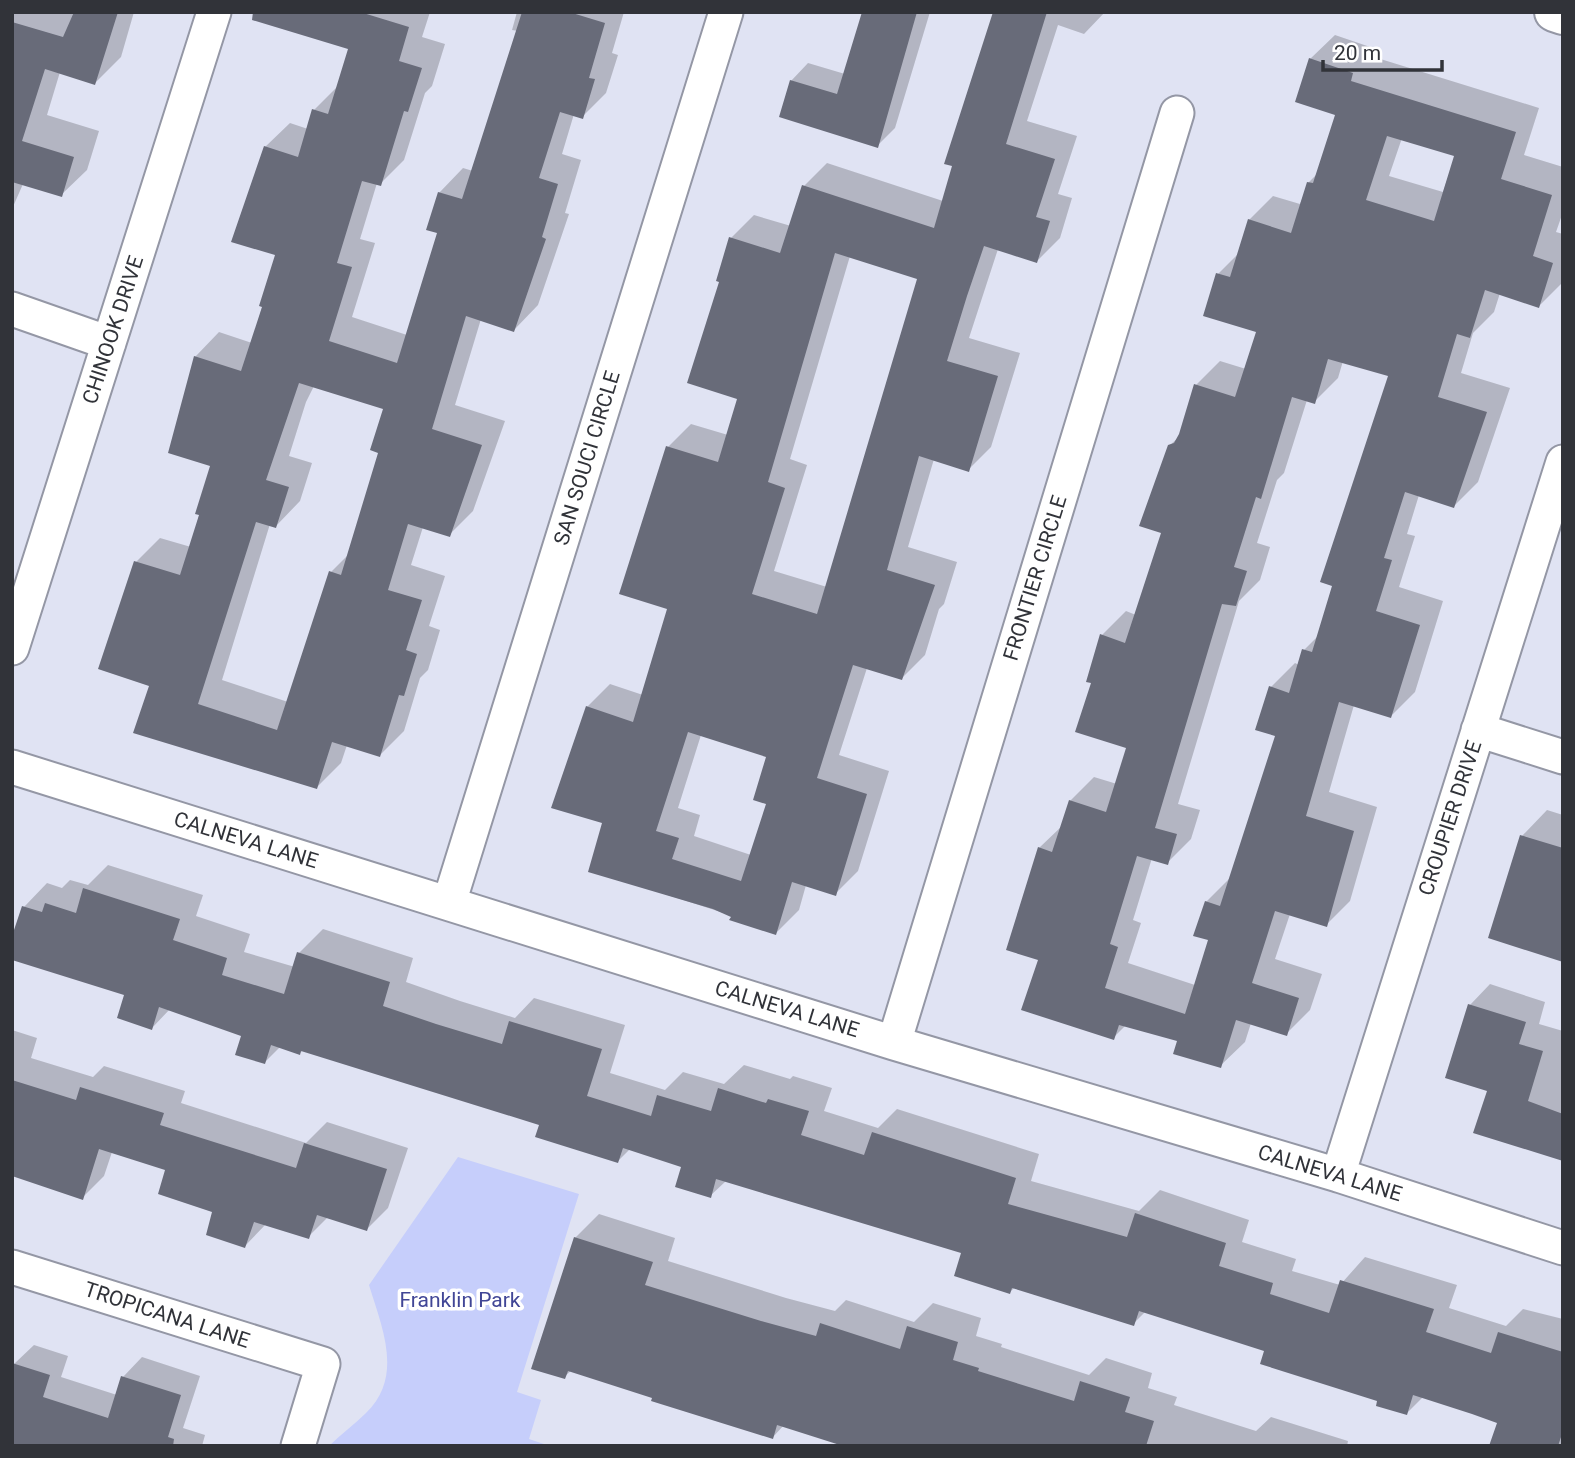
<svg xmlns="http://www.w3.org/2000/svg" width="1575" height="1458" viewBox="0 0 1575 1458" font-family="Roboto,sans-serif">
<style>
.green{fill:#c6cefb}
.shadow{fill:#0003;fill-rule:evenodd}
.building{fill:#686b79;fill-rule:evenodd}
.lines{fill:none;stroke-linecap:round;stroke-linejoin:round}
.minor-casing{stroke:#9497a5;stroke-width:37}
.secondary-casing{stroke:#9497a5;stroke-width:42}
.minor{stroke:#fff;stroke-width:33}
.secondary{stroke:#fff;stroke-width:38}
.labels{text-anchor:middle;stroke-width:7;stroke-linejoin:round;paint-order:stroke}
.street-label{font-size:21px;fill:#313339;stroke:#fff}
.park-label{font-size:21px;fill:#414696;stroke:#fff}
</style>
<rect width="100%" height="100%" fill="#e0e3f3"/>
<path class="green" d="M458,1157L579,1194L517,1392L541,1400L529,1439L550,1446H329C341,1434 354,1425 366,1413C404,1376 382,1328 369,1285Z"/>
<path class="shadow" d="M12,12H134L121,57L95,83L60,72L47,115L99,131L87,170L61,195L23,184L12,209Z
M306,12H430L422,37L445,44L432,86L425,93L404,160L380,184L377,183L360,239L375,243L352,317L407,335L439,232V193L463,168L473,171L518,31L512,30L517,12H624L612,53L618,55L606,93L582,117L574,114L562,154L581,160L565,213L569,214L538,305L514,330L481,319L455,405L505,421L473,511L449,535L423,527L411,565L445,576L429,626L440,630L428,670L420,678L404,731L380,755L347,745L341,763L317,787L151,685L136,562L160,538L191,547L212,465L195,357L219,332L252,343L277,254L265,147L290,123L308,129L314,110L338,86L350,48ZM314,386L385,408L380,452L349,554L331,572L288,702L222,680L270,524L276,526L300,501L312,463L289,456L306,402Z
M865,12H930L895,128L877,146L791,81L808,63L845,74Z
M995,12H1105L1084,34L1058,25L1027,121L1077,136L1058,194L1072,198L1060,238L1037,261L998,249L969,338L1020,353L991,447L968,470L934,459L908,547L957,562L944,604L939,609L925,655L902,678L867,668L839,755L889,771L858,871L835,894L806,885L799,910L776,933L733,916L590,870L605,822L587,707L610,684L643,695L669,607L621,592L668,447L691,424L728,435L739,398L721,281L731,238L754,215L791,226L804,186L827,163L943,201ZM850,256L919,278L827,587L774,571L807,465L790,459ZM701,735L768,756V803L751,855L694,836L700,815L678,808Z
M1335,35L1376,49L1374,57L1539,108L1524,155L1563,167V212L1556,232L1563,234V282L1539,306L1500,293L1494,312L1473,333L1461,373L1510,388L1478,482L1454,506L1419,495L1407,534L1415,536L1399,587L1443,601L1415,692L1391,716L1354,705L1329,792L1377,807L1350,901L1326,925L1290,914L1275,959L1322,974L1310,1010L1286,1034L1251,1023L1245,1042L1220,1066L1180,1040L1126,1025L1113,1038L1039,848L1062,826L1070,801L1094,777L1117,784L1128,747L1093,682L1102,635L1126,611L1136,615L1163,532L1169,446L1180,436L1196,385L1220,361L1246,369L1258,330L1218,274L1239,253L1249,220L1273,196L1300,204L1309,182L1318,173L1338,114L1310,59ZM1402,138L1456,154L1443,192L1389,176ZM1343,361L1390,375L1319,635L1304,650L1299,665L1295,663L1271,687L1277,735L1231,877L1206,902L1210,939L1195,985L1128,963L1141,923L1133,920L1152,858L1167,863L1191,839L1200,810L1178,804L1239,601L1260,580L1270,547L1257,543L1277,480L1284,473L1307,400L1314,402L1338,378Z
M1547,810L1563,815V959L1522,836Z
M108,865L203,895L196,916L250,934L244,952L295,967L299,953L323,929L413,958L406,982L460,1001L515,1018L534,998L625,1025L610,1073L665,1090L683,1072L724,1084L744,1065L790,1079L793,1076L832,1088L824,1111L878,1128L897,1109L1039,1154L1031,1181L1139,1211L1160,1190L1249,1220L1242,1242L1296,1259L1292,1271L1340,1285L1365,1257L1457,1285L1449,1308L1506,1326L1523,1309L1563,1319V1446H1505L1499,1422L1423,1397L1407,1413L1266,1350L1146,1311L1133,1324L1015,1287L1010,1292L963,1252L726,1181L710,1196L684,1166L630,1149L618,1161L541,1124L303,1050L300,1053L281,1046L265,1062L244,1035L170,1009L152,1028L126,994L24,907L47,883L62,888L70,880L88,885Z
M1490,984L1545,1002L1539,1024L1563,1031V1159L1489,1090L1470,1005Z
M12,1030L37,1038L31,1058L93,1077L104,1066L185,1091L181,1103L306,1143L327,1122L408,1148L388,1208L367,1229L328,1217L308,1237L266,1224L245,1246L215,1211L168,1169L112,1152L104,1176L82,1198L12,1174Z
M599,1214L675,1238L668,1261L786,1298L835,1311L846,1300L914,1322L933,1303L981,1318L976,1336L1002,1344L1001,1347L1089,1375L1106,1358L1152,1373L1148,1388L1177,1397L1174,1405L1256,1431L1271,1417L1348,1441L1347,1446H866L784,1425L773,1437L572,1370L564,1377L575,1238Z
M34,1345L68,1356L61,1377L117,1395L123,1377L142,1357L200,1376L183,1428L205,1435L202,1446H63L14,1364Z"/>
<path class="building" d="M74,12H118L95,85L45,69L22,141L74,157L62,197L12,182V22L63,37Z
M253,12H360L409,27L399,61L422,68L408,112L404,111L381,186L362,181L337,263L352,267L329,341L397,363L437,233L426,230L438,192L462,199L522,12H569L605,23L589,78L595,79L583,119L560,112L539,178L558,184L542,237L546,239L514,332L466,316L432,429L482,445L450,537L408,524L388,590L422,600L406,650L417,654L404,696L399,695L380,757L332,742L317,789L133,733L149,686L98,669L134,561L180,575L199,515L195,514L210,466L168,453L194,356L241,371L262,307L259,306L275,255L231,242L264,146L298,157L312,109L328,114L348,49L252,20ZM299,383L383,409L370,450L378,453L341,575L329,571L277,730L198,704L256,522L276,528L289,487L266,480Z
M862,12H917L878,148L779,117L790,80L837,94Z
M993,12H1047L1006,144L1055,159L1036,217L1050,221L1037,263L984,246L967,296L947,361L998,376L969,472L919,456L887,570L935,585L902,680L853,665L828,743L817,778L867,794L836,896L792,882L776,935L729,920L731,917L713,909L588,872L602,823L551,808L586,706L633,722L667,609L619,594L666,446L718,462L737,399L687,383L719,282L716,281L729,237L780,253L802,185L934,228L952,166L944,164ZM835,253L917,279L817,614L752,594L785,488L768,482ZM688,732L766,757L753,800L766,804L741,881L672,859L679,838L656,831Z
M1309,58L1353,73L1351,81L1516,132L1501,179L1552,195L1533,256L1553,263L1539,308L1485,290L1470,338L1457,334L1438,397L1487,412L1454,508L1405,492L1384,558L1392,560L1376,611L1420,625L1391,718L1339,702L1306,816L1354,831L1327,927L1275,911L1252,983L1299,998L1287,1036L1236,1020L1221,1068L1173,1054L1177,1041L1119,1025L1114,1040L1021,1010L1038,960L1006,950L1038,847L1052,852L1069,800L1106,812L1126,748L1075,732L1091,683L1086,682L1100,634L1125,643L1161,533L1139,526L1168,445L1174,443L1179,434L1194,384L1235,397L1256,332L1203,316L1216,273L1230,277L1248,219L1291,233L1307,182L1313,183L1335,115L1295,102ZM1387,136L1454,156L1434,221L1366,200ZM1328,359L1388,376L1320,582L1332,586L1312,652L1302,649L1289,693L1269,686L1255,730L1275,736L1220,906L1205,901L1193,936L1208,940L1185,1014L1105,988L1118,947L1110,944L1137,856L1168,865L1177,834L1155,828L1222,604L1236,606L1247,571L1234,567L1256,497L1261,499L1292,397L1315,404Z
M1520,835L1563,848V962L1488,938Z
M83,888L180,919L173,940L227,958L222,975L284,994L297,952L390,982L383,1006L436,1024L502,1044L509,1021L602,1049L587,1096L651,1116L657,1095L711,1111L718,1088L766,1103L768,1099L809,1111L801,1135L864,1155L872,1132L1016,1178L1008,1204L1127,1237L1135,1213L1226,1243L1219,1266L1273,1283L1270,1294L1329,1313L1340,1280L1434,1309L1426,1332L1491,1353L1498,1332L1563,1352V1431L1558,1446H1489L1497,1423L1472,1414L1413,1395L1407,1415L1376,1406L1377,1401L1260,1364L1264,1351L1139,1311L1134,1326L1012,1288L1010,1294L954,1276L961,1253L716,1179L711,1198L675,1187L681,1167L623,1148L618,1163L535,1137L539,1125L301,1051L300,1055L271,1045L265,1064L235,1055L241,1036L159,1007L152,1030L117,1018L124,995L12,960V936L22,906L42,912L45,903L76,913Z
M1468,1004L1526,1022L1519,1044L1543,1051L1528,1101L1563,1114V1161L1473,1133L1487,1091L1445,1078Z
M12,1080L76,1100L80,1087L164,1113L160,1125L296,1168L304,1143L387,1169L367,1231L317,1215L309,1239L254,1222L245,1248L206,1235L212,1212L158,1194L165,1170L99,1149L83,1200L12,1176Z
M574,1237L653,1262L645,1285L761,1321L816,1336L820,1323L900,1349L907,1326L958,1342L953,1360L979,1368L978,1371L1074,1401L1080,1381L1130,1397L1125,1412L1154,1421L1146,1446H843L777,1425L773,1439L651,1401L652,1398L568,1371L565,1379L531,1369Z
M12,1363L50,1375L43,1397L108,1418L121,1376L181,1395L168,1437L174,1439L173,1446H12Z"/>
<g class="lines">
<g class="minor-casing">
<path id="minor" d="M12,309L109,343
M12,648L214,12
M1478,730L1563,757
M12,767L894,1043L1338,1175L1563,1248
M449,903L726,12
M894,1043L1177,113
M1338,1175L1563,462
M12,1267L323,1364L298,1446"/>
</g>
<g class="secondary-casing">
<path id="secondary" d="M1554,12L1563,15"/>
</g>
<use href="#minor" class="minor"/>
<use href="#secondary" class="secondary"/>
</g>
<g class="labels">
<g class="street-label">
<text transform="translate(113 330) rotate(-72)" y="7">CHINOOK DRIVE</text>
<text transform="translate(587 458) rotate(-73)" y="7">SAN SOUCI CIRCLE</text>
<text transform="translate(1035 578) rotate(-73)" y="7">FRONTIER CIRCLE</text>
<text transform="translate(1450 818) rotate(-72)" y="7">CROUPIER DRIVE</text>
<text transform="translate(246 840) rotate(17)" y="7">CALNEVA LANE</text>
<text transform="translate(787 1009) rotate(17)" y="7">CALNEVA LANE</text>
<text transform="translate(1330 1173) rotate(17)" y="7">CALNEVA LANE</text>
<text transform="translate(167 1315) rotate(18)" y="7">TROPICANA LANE</text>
</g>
<g class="park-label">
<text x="460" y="1307">Franklin Park</text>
</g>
</g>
<rect width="1575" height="1458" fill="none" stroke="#313339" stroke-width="28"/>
<path d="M1323 60v10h119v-10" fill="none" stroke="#313339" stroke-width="3.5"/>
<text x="1334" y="60" font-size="21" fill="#313339" stroke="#ffffff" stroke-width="5" paint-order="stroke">20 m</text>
</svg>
